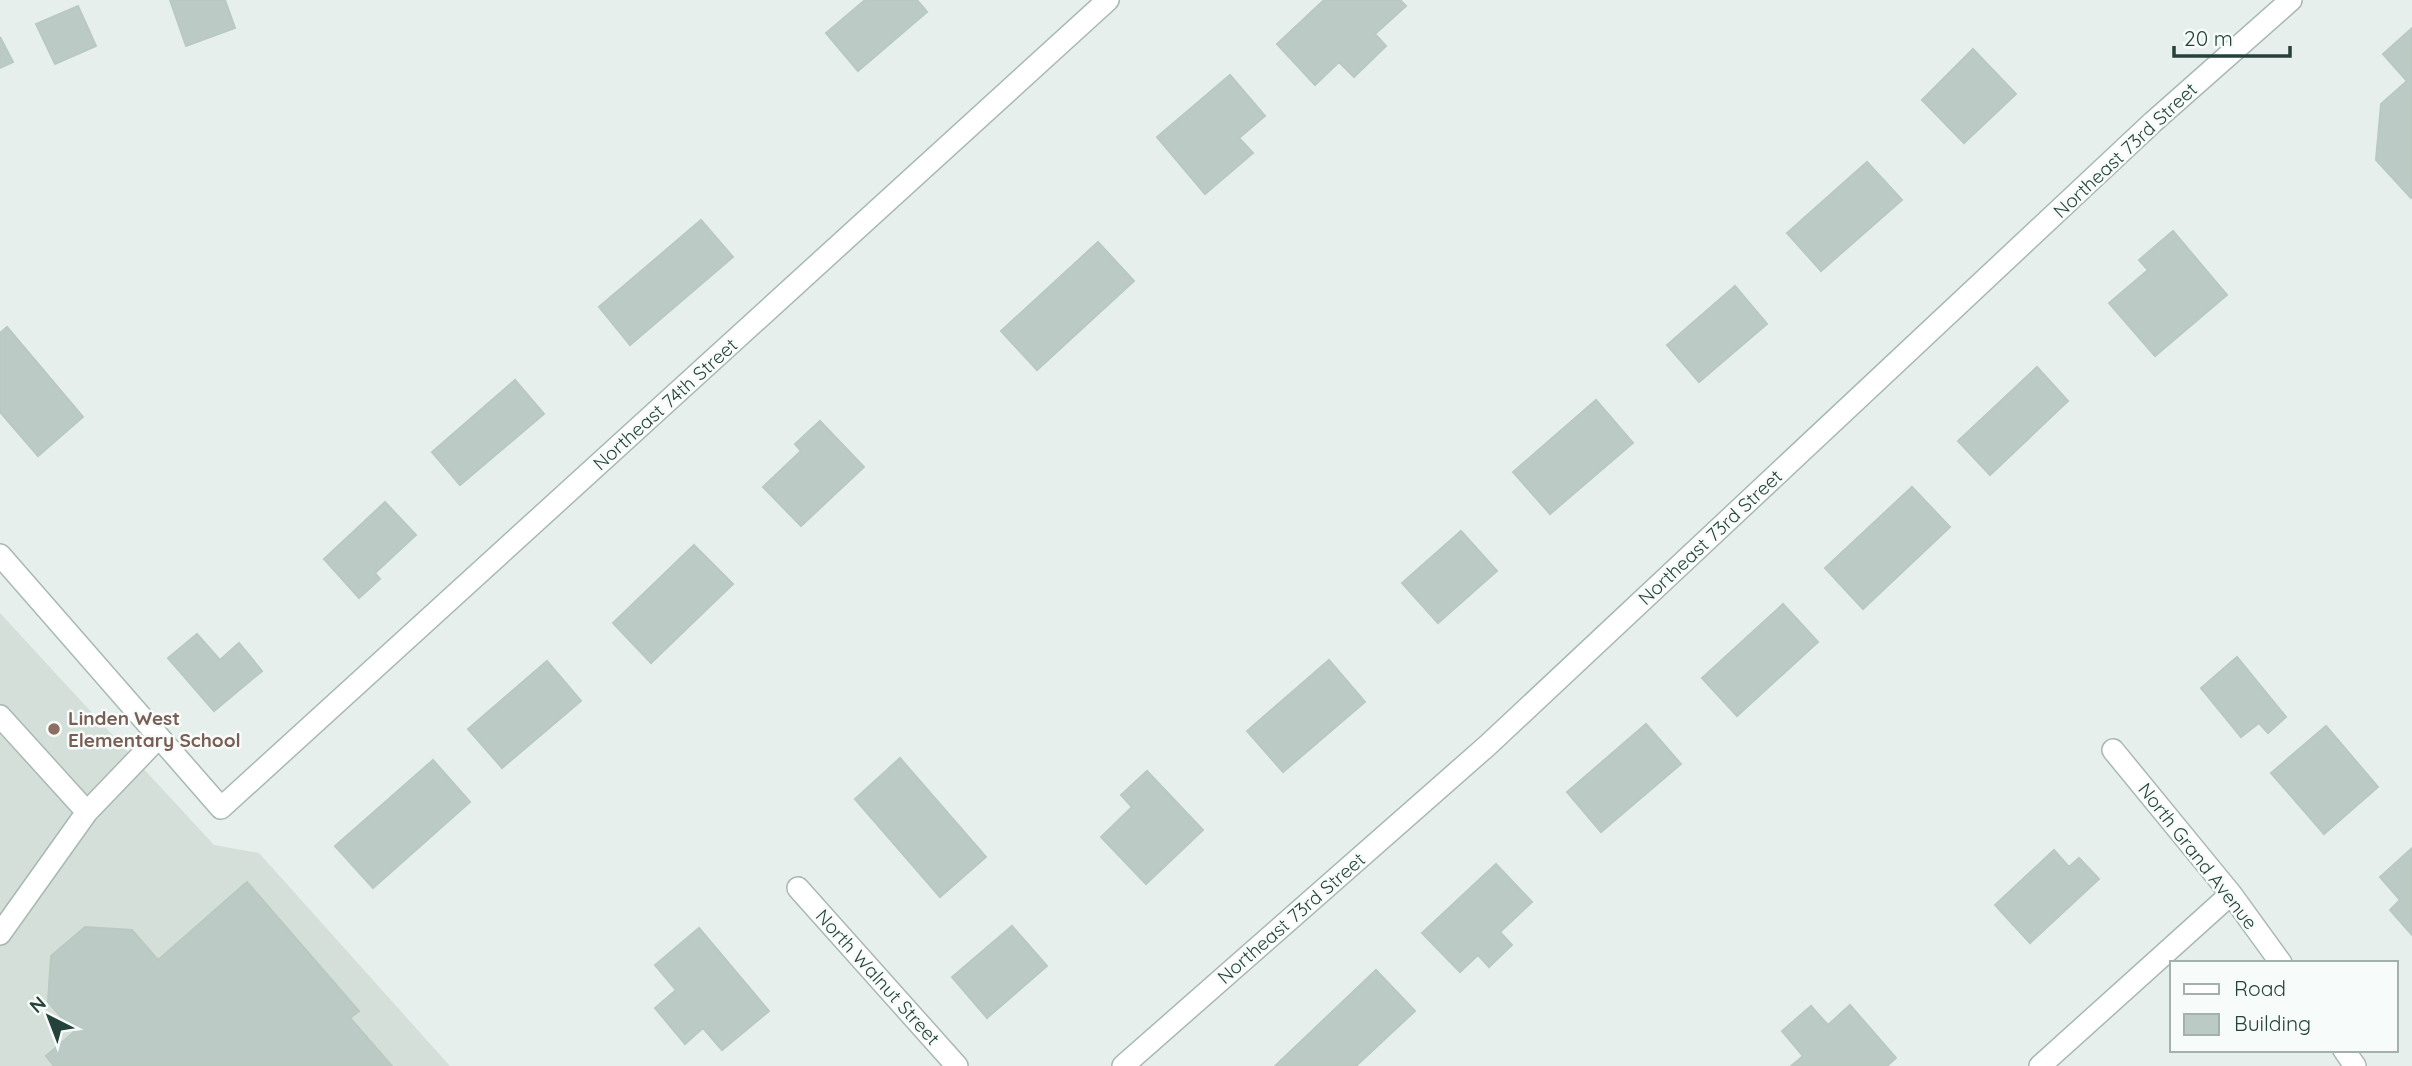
<svg xmlns="http://www.w3.org/2000/svg" width="2412" height="1066" viewBox="0 0 2412 1066" font-family="Quicksand,sans-serif">
<style>
.built{fill:#d4dfda}
.building{fill:#bbcac4;stroke:#b8c9c2;stroke-width:2}
.lines{fill:none;stroke-linecap:round;stroke-linejoin:round}
.minor-casing{stroke:#a8b8b2;stroke-width:24}
.minor{stroke:#fff;stroke-width:21}
.education-dot{fill:#8d6e63;stroke:#f7fbf9;stroke-width:2.5}
.labels{text-anchor:middle;stroke-width:5;stroke-linejoin:round;paint-order:stroke}
.street-label{font-size:19px;fill:#24423a;stroke:#f7fbf9}
.education-label{font-size:19px;font-weight:bold;fill:#785e54;stroke:#f7fbf9;text-anchor:start}
</style>
<rect width="100%" height="100%" fill="#e6efeb"/>
<path class="built" d="M0,613L214,845L259,853L450,1066H0Z"/>
<path class="building" d="M170,0H225L235,28L186,46Z
M865,0H917L927,12L858,71L826,33Z
M1324,0H1400L1406,6L1375,34L1386,46L1354,77L1339,62L1315,85L1277,44Z
M78,6L96,46L55,64L36,24Z
M2412,28V197L2411,198L2376,160L2381,104L2407,81L2383,54Z
M0,37L13,62L0,68Z
M1973,49L2016,94L1964,143L1922,100Z
M1230,75L1265,116L1239,138L1253,153L1205,194L1157,137Z
M1867,162L1902,200L1821,271L1787,233Z
M701,220L733,257L630,345L599,307Z
M2173,231L2227,295L2155,356L2109,303L2148,270L2139,260Z
M1098,242L1134,281L1037,370L1001,331Z
M1735,286L1767,324L1699,382L1667,345Z
M7,327L83,417L38,456L0,412V333Z
M2037,367L2068,401L1990,475L1958,441Z
M515,380L544,414L460,485L432,452Z
M1596,400L1633,443L1550,514L1513,472Z
M820,421L864,467L801,526L763,487L801,451L795,444Z
M1912,487L1950,527L1863,609L1825,568Z
M385,502L416,535L375,573L380,579L359,598L324,559Z
M1461,531L1497,571L1438,623L1402,583Z
M694,545L733,584L651,663L613,623Z
M1783,604L1818,642L1737,716L1702,678Z
M197,634L220,660L239,643L262,671L214,711L168,658Z
M2237,657L2286,717L2268,733L2259,723L2241,737L2201,688Z
M1329,660L1365,702L1283,772L1247,731Z
M547,661L581,701L502,768L468,729Z
M1646,724L1681,764L1601,832L1567,792Z
M2326,726L2378,787L2324,834L2271,773Z
M900,758L986,857L940,897L855,799Z
M433,760L470,802L373,888L335,846Z
M1147,771L1203,830L1146,884L1101,837L1132,807L1121,795Z
M2412,848V935L2390,910L2400,900L2380,877Z
M2054,850L2069,867L2079,858L2099,879L2030,943L1995,905Z
M1496,864L1532,902L1500,932L1512,945L1489,967L1478,955L1460,972L1422,933Z
M247,882L359,1011L350,1018L392,1066H54L46,1056L74,1032L48,1002L51,956L85,927L132,930L158,960Z
M1012,926L1047,966L987,1018L952,977Z
M699,928L769,1011L722,1050L703,1028L685,1044L655,1008L676,990L655,965Z
M1376,970L1415,1011L1356,1066H1275Z
M1850,1005L1896,1058L1887,1066H1791L1803,1056L1782,1031L1811,1006L1828,1025Z"/>
<g class="lines">
<g class="minor-casing">
<path id="minor" d="M0,555L221,808L1108,0
M0,716L87,812
M2113,750L2231,894L2281,963
M798,888L957,1066
M0,934L87,812L159,737
M2344,1050L2355,1066
M1123,1066L1488,745L2153,122L2291,0
M2040,1066L2231,894"/>
</g>
<use href="#minor" class="minor"/>
</g>
<circle class="education-dot" cx="54" cy="729" r="7"/>
<g class="labels">
<g class="street-label">
<text transform="translate(2125 150) rotate(-43)" y="7">Northeast 73rd Street</text>
<text transform="translate(665 404) rotate(-42)" y="7">Northeast 74th Street</text>
<text transform="translate(1710 537) rotate(-43)" y="7">Northeast 73rd Street</text>
<text transform="translate(2198 856) rotate(52)" y="7">North Grand Avenue</text>
<text transform="translate(1291 918) rotate(-41)" y="7">Northeast 73rd Street</text>
<text transform="translate(878 977) rotate(48)" y="7">North Walnut Street</text>
</g>
<g class="education-label">
<text x="68" y="725">Linden West<tspan x="68" dy="22">Elementary School</tspan></text>
</g>
</g>
<rect x="2170" y="961" width="228" height="91" fill="#f7fbf9" stroke="#a3b1ad" stroke-width="2"/>
<rect x="2184" y="984" width="35" height="10" fill="#ffffff" stroke="#a3b1ad" stroke-width="2"/>
<text x="2234" y="996" font-size="21" fill="#24423a">Road</text>
<rect x="2184" y="1014" width="35" height="21" fill="#bbcac4" stroke="#a3b1ad" stroke-width="2"/>
<text x="2234" y="1031" font-size="21" fill="#24423a">Building</text>
<g transform="translate(49 1017) rotate(318)" stroke="#f7fbf9" stroke-width="5" paint-order="stroke">
<path d="M0-5L12 26L0 18L-12 26Z" fill="#24423a"/>
<text y="-10" font-size="19" font-weight="bold" text-anchor="middle" fill="#24423a">N</text>
</g>
<path d="M2174 46v10h116v-10" fill="none" stroke="#24423a" stroke-width="3.5"/>
<text x="2184" y="46" font-size="21" fill="#24423a" stroke="#f7fbf9" stroke-width="5" paint-order="stroke">20 m</text>
</svg>
